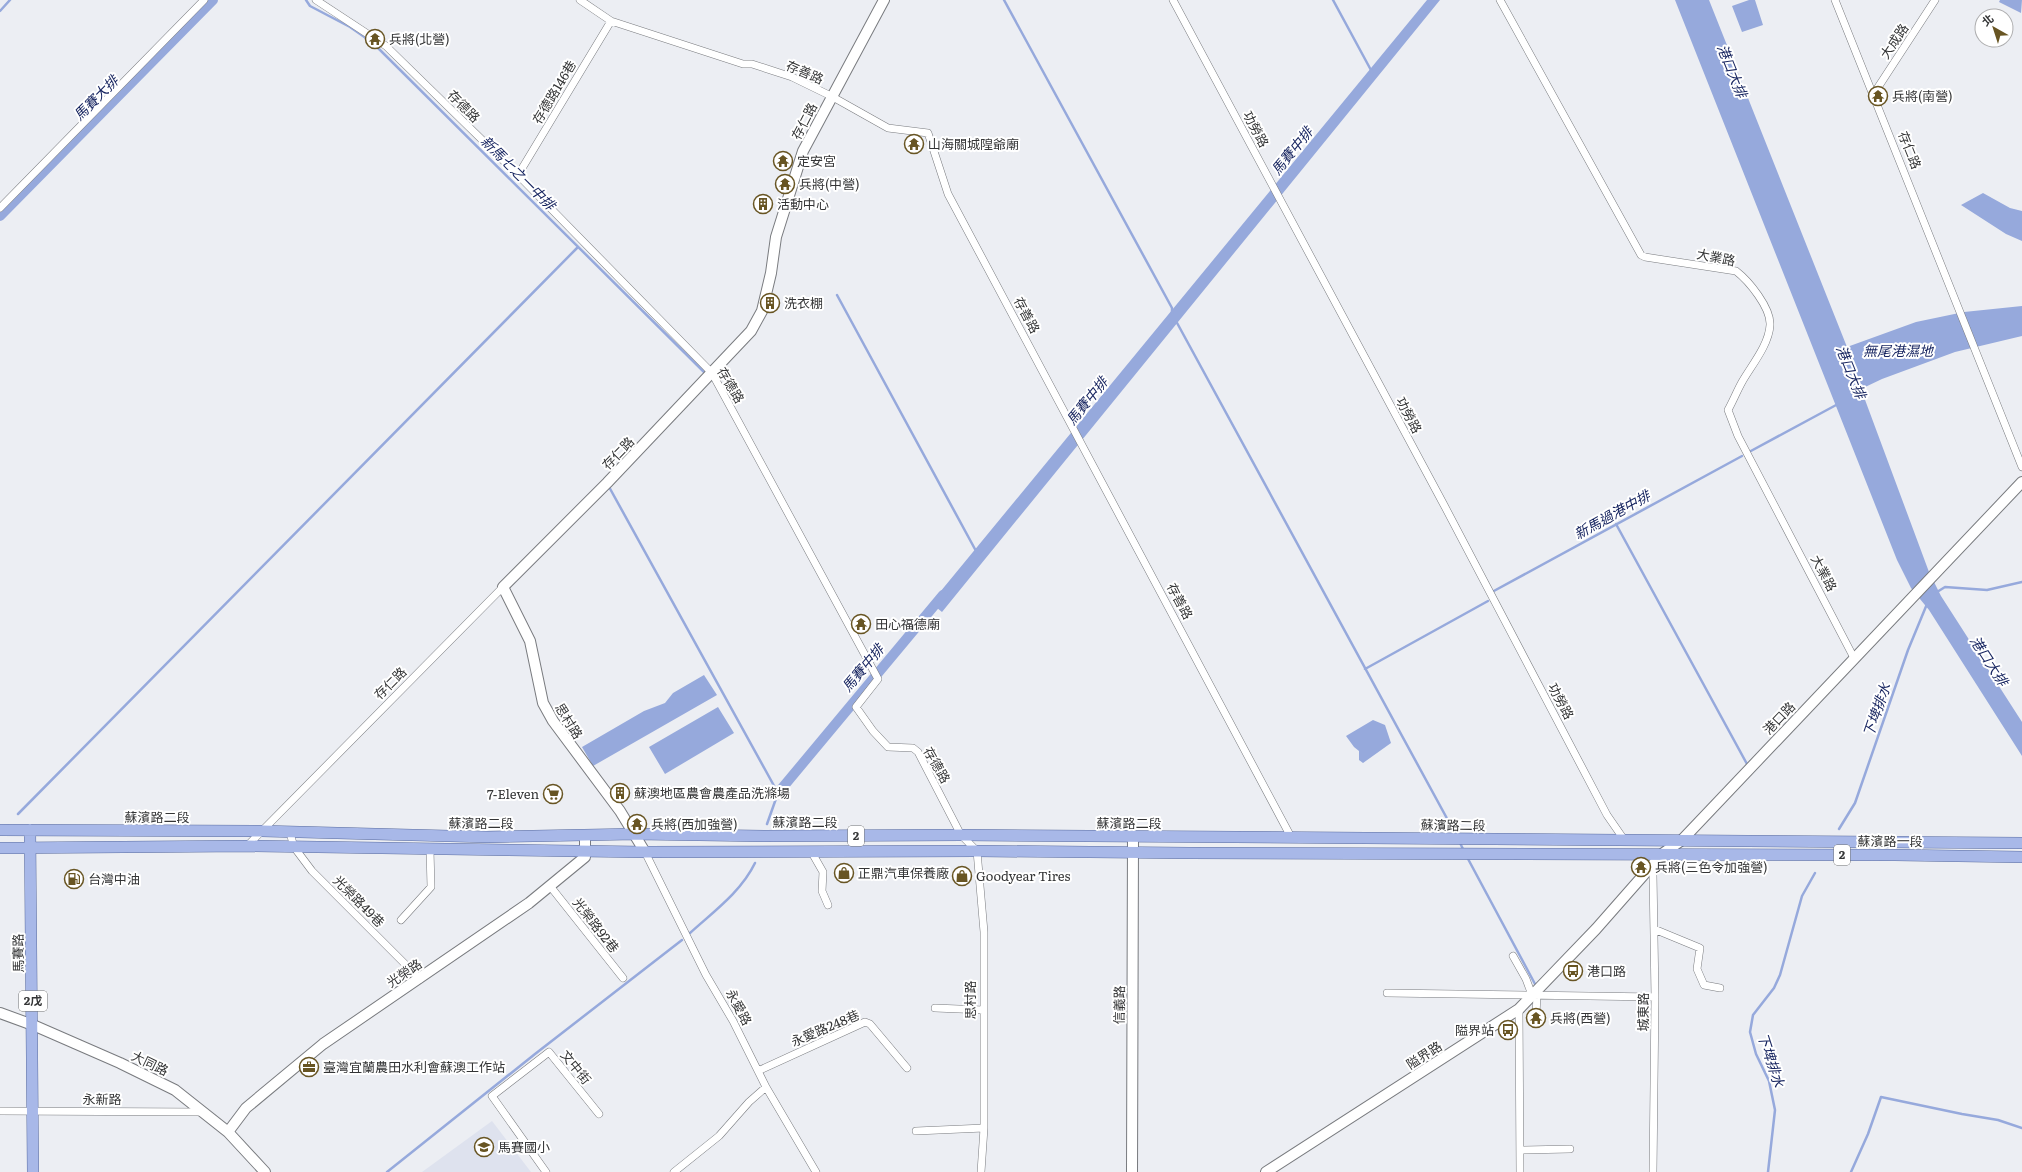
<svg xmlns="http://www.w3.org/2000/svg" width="2022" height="1172" viewBox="0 0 2022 1172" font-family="Literata,'Noto Sans TC',serif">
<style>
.built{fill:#dee2ee}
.forest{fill:#96a9dc}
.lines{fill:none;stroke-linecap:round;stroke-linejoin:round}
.stream{stroke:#96a9dc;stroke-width:2.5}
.canal{stroke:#96a9dc;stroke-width:10}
.street-casing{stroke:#797b7f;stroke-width:8}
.secondary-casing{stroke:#797b7f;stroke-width:12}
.primary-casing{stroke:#5a6c9f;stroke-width:12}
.street{stroke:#fff;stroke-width:7}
.secondary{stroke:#fff;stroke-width:10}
.primary{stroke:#a8b8e8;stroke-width:11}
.labels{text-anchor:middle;stroke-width:4;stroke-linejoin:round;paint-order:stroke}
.shield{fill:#fff;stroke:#717272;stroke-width:1}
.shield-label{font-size:12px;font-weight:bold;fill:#343536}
.poi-label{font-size:13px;fill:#343536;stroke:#fff;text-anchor:start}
.street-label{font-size:13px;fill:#343536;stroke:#fff}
.water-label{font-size:14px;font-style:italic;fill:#14225e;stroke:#fff}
</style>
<rect width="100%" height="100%" fill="#eceef3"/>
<path class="built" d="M492,1121L531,1172H422Z"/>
<path class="forest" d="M1427,0H1440L942,612L931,603Z
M1675,0H1709L1847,347L1916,322L1964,312L2022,306V336L1955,352L1882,379L1861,389L1929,572L1941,596L2022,722V756L1929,610L1911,588L1897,560Z
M1749,0H1755L1763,25L1742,32L1732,6Z
M2000,0H2022L2021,13L1999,2Z
M1983,193L2010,208L2022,211V241L2006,234L1961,205Z
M704,675L717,695L593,766L582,747L644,711L665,703L673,693Z
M718,707L734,733L665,774L649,747Z
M1373,720L1385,725L1391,743L1363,763L1359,760V751L1354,747L1346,736Z"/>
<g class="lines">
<path class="stream" d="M306,0L310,6L350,27L373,43L706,374
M1004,0L1172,308V314
M1333,0L1372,72
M0,11L10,0
M837,295L976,551
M1176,321L1456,835
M1749,452L1838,404
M608,485L778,793L767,824
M1616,524L1747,764
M1492,592L1742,456
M1937,592L1945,587L1987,590L2022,582
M1365,669L1488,601
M18,814L578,247
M1839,829L1855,803L1908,650L1927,604
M1459,841L1464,851
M1467,857L1535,984
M690,933C713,912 741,892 755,863
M387,1172L535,1054L682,940
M1768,1172L1775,1110L1769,1081L1756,1054L1750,1032L1753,1015L1774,988L1780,975L1802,896L1815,873
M1851,1172L1868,1134L1881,1097L1962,1114L1998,1120L2022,1128"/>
<path class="canal" d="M0,216L213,0
M778,793L943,595"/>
<g class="street-casing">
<path id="street" d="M316,0L386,46L518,175L712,373L878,679L856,707L873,731L888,747L913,748L918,752L961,835L977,851L984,932V1128L981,1172
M580,0L611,21L743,64H752L792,77L831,96L888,128L928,133L948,194L1291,837
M1173,0L1444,505L1607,815L1625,841
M1500,0L1641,255L1645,257L1736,271C1749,281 1771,308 1770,325C1769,345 1751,366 1742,382C1737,391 1733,401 1728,410L1738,436L1854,658
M1835,0L2022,467
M1873,95L1935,0
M518,175L611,21
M0,208L204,0
M290,833L294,847L312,871L420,979
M247,846L503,587
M811,851L823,872L822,891L828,905
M645,852L706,975L733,1021L766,1087L816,1172
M550,886L623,978
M401,920L431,887L430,850
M1654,929L1700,948L1697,969L1704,985L1720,988
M1513,956L1526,979L1532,995
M1387,993L1655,997
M935,1008L983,1010
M1519,1009L1520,1172
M1536,1015L1537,995
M758,1071L865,1022L870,1024L907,1068
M0,1111L203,1112
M916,1131L984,1128
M1520,1150L1570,1149
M546,1172L492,1096L549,1052L599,1114
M674,1172L719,1136L749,1102L766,1087
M1653,1172L1655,997L1653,874L1658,863"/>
</g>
<g class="secondary-casing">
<path id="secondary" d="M645,852L620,811L553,721L543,703L530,641L503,587L607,483L751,331L762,311L771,273L776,237L803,151L884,0
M0,1013L33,1025L120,1063L175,1090L228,1132L265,1172
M228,1132L246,1108L323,1044L529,903L585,857V836
M1132,1172L1133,837
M1266,1172L1519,1009L1596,929L1662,854L1682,840L2022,482"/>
</g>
<g class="primary-casing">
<path id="primary" d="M0,830L262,831L488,837L635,834L764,836L961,835L2022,843
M30,830L33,1172
M0,848L247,846L645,852L977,851L1189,853L1895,855L2022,857"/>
</g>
<use href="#street" class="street"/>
<use href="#secondary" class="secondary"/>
<use href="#primary" class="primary"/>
</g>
<defs>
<g id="temple-ring" transform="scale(1)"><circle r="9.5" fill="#fff" stroke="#685523" stroke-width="1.5"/><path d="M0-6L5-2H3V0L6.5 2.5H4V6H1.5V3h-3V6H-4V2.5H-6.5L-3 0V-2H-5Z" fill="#685523"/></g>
<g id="building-ring" transform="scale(1)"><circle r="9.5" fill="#fff" stroke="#685523" stroke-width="1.5"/><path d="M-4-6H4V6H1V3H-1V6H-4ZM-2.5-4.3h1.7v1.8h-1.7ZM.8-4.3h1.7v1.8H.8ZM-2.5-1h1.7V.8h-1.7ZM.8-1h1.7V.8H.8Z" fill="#685523"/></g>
<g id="supermarket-ring" transform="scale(1)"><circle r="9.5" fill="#fff" stroke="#685523" stroke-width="1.5"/><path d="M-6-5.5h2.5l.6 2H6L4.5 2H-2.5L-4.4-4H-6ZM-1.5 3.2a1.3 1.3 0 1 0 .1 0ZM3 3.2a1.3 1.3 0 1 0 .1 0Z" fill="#685523"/></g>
<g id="shop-ring" transform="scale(1)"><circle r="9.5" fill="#fff" stroke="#685523" stroke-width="1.5"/><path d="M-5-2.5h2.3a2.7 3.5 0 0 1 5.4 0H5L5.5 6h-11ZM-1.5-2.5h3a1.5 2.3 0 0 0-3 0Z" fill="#685523"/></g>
<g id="fuel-ring" transform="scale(1)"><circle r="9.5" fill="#fff" stroke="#685523" stroke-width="1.5"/><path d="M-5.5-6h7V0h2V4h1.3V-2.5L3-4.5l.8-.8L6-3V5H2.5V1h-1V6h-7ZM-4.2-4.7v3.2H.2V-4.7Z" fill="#685523"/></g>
<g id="bus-ring" transform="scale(1)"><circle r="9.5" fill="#fff" stroke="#685523" stroke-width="1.5"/><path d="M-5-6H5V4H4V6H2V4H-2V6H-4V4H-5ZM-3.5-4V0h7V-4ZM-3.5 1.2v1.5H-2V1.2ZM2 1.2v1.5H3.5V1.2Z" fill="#685523"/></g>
<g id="office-ring" transform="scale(1)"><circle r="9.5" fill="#fff" stroke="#685523" stroke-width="1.5"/><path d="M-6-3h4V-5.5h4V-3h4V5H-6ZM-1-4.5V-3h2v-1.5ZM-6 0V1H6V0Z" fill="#685523"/></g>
<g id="school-ring" transform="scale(1)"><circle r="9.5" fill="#fff" stroke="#685523" stroke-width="1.5"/><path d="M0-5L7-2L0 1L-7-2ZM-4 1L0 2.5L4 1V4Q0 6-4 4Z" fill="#685523"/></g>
</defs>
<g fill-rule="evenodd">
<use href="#temple-ring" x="375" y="39"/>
<use href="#temple-ring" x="1878" y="96"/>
<use href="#temple-ring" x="914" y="144"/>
<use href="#temple-ring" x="783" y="161"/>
<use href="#temple-ring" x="785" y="184"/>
<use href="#building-ring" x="763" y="204"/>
<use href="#building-ring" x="770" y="303"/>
<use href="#temple-ring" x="861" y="624"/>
<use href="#building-ring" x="620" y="793"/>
<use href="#supermarket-ring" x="553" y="794"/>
<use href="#temple-ring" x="637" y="824"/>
<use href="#temple-ring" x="1641" y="867"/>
<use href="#shop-ring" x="844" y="873"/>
<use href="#shop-ring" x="962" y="876"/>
<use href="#fuel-ring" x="74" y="879"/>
<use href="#bus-ring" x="1573" y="971"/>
<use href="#temple-ring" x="1536" y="1018"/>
<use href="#bus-ring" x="1508" y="1030"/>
<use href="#office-ring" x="309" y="1067"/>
<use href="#school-ring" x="484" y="1147"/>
</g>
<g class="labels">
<g class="shield">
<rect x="848" y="826" width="16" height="20" rx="3"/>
<rect x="1834" y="845" width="16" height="20" rx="3"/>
<rect x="19" y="991" width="28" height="20" rx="3"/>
</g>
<g class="shield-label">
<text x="856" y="840">2</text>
<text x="1842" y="859">2</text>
<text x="33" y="1005">2戊</text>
</g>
<g class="poi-label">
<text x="389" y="44">兵將(北營)</text>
<text x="1892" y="101">兵將(南營)</text>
<text x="928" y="149">山海關城隍爺廟</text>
<text x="797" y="166">定安宮</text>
<text x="799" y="189">兵將(中營)</text>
<text x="777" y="209">活動中心</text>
<text x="784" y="308">洗衣棚</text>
<text x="875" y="629">田心福德廟</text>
<text x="634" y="798">蘇澳地區農會農產品洗滌場</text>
<text x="539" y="799" text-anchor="end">7-Eleven</text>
<text x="651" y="829">兵將(西加強營)</text>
<text x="1655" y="872">兵將(三色令加強營)</text>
<text x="858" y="878">正鼎汽車保養廠</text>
<text x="976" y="881">Goodyear Tires</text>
<text x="88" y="884">台灣中油</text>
<text x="1587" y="976">港口路</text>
<text x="1550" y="1023">兵將(西營)</text>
<text x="1494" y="1035" text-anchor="end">隘界站</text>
<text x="323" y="1072">臺灣宜蘭農田水利會蘇澳工作站</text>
<text x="498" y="1152">馬賽國小</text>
</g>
<g class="street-label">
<text transform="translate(1894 41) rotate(-56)" y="5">大成路</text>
<text transform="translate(805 72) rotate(23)" y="5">存善路</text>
<text transform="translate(554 92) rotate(-59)" y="5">存德路146巷</text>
<text transform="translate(464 106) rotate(45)" y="5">存德路</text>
<text transform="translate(804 121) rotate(-63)" y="5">存仁路</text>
<text transform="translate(1256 129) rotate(62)" y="5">功勞路</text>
<text transform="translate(1910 150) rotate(68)" y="5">存仁路</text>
<text transform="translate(1716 257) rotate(11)" y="5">大業路</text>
<text transform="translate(1027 315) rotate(62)" y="5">存善路</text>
<text transform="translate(731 385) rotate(59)" y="5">存德路</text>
<text transform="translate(1409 415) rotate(62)" y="5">功勞路</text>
<text transform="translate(618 453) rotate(-46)" y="5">存仁路</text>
<text transform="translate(1824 573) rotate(62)" y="5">大業路</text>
<text transform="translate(1180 601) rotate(62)" y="5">存善路</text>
<text transform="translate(390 683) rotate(-45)" y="5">存仁路</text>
<text transform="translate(1561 701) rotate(62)" y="5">功勞路</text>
<text transform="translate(1779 718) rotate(-46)" y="5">港口路</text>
<text transform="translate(569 721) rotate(58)" y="5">思村路</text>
<text transform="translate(937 765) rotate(60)" y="5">存德路</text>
<text x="157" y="822">蘇濱路二段</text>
<text x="805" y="827">蘇濱路二段</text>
<text x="481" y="828">蘇濱路二段</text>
<text x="1129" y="828">蘇濱路二段</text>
<text transform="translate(1453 825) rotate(1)" y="5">蘇濱路二段</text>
<text x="1890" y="846">蘇濱路一段</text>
<text transform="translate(359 901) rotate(45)" y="5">光榮路49巷</text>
<text transform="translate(596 925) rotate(52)" y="5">光榮路92巷</text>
<text transform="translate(18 953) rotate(-91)" y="5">馬賽路</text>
<text transform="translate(404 973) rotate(-34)" y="5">光榮路</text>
<text transform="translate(970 1000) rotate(-90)" y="5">思村路</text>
<text transform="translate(1119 1005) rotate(-89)" y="5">信義路</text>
<text transform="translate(739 1007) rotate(62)" y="5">永愛路</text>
<text transform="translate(1643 1012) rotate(-90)" y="5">城東路</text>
<text transform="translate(825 1028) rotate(-23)" y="5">永愛路248巷</text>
<text transform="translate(1424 1055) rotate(-33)" y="5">隘界路</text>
<text transform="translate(150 1063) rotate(26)" y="5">大同路</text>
<text transform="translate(576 1067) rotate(51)" y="5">文中街</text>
<text x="102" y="1104">永新路</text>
</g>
<g class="water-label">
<text transform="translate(1732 71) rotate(68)" y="5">港口大排</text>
<text transform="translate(96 98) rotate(-45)" y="5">馬賽大排</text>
<text transform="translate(1292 151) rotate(-51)" y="5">馬賽中排</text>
<text transform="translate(518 173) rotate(45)" y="5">新馬七之一中排</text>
<text x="1898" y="356">無尾港濕地</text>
<text transform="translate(1851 372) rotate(68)" y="5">港口大排</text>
<text transform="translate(1087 401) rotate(-51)" y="5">馬賽中排</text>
<text transform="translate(1612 515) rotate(-29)" y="5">新馬過港中排</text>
<text transform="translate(1989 661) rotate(57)" y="5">港口大排</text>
<text transform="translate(863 668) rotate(-50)" y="5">馬賽中排</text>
<text transform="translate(1877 710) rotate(-71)" y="5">下埤排水</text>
<text transform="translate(1771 1060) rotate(72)" y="5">下埤排水</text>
</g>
</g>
<g transform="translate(1994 28) rotate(321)"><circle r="19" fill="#ffffff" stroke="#aeaeaf"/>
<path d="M0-3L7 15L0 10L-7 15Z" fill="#685523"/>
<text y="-6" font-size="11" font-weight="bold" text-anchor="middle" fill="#343536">北</text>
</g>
</svg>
